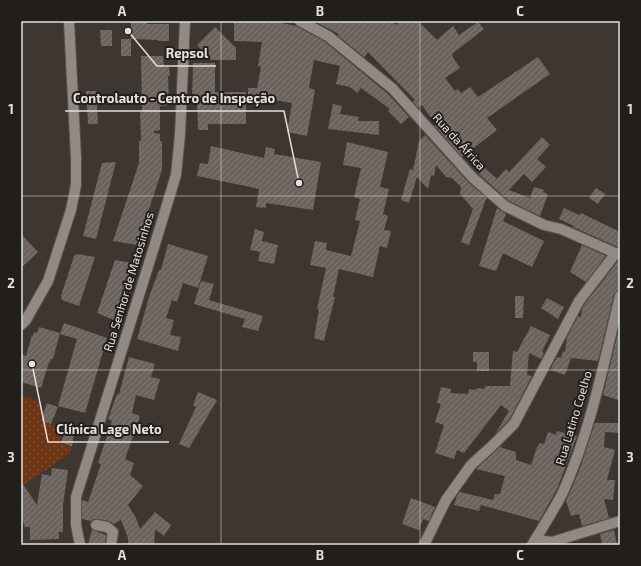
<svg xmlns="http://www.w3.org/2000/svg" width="641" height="566" viewBox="0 0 641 566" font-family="'Exo 2',sans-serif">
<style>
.green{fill:url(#green-dots)}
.building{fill:url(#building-hatch)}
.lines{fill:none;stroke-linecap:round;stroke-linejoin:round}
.street-casing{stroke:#5a5350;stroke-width:12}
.secondary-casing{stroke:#5a5350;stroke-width:12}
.street{stroke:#938984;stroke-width:10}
.secondary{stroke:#938984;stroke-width:10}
.grid{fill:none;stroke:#e5dfdd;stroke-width:1;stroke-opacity:0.55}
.labels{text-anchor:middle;stroke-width:4;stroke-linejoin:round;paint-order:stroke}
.street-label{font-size:12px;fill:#e5dfdd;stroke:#221e1c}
.leader{fill:none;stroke:#e5dfdd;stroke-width:1.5}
.callout-dot{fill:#e5dfdd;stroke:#221e1c;stroke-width:1.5}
.callout-label{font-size:13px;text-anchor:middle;font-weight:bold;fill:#e5dfdd;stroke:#221e1c;stroke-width:4;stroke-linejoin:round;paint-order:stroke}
.neatline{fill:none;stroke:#e5dfdd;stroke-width:1.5}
.grid-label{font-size:13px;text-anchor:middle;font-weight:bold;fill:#e5dfdd}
</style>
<defs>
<pattern id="green-dots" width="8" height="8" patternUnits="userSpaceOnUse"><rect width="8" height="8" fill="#6d3514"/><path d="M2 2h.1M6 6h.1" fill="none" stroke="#825236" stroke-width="1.8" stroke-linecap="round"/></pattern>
<pattern id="building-hatch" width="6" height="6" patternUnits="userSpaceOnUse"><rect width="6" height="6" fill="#6c635f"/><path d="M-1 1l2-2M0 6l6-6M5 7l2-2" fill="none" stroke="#817976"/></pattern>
</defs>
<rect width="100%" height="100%" fill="#3e3631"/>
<path class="green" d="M21,396L38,401L42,412L40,419L64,430L59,443L72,448L69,454L21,487Z"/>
<path class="building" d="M131,21H147V24H169V41H158V40L131,39V56H121V39H131Z
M234,21H272L296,26L324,41L388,94L409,117L401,124L388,111L390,109L361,88L357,93L350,87L336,84L340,66L314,60L309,88L315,90L307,136L287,132L292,103L248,96V88H257L261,67L258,66L262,42L234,41Z
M314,21H392L396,25L400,21H418L437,40L453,26L459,35L478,22L484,29L452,54L453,55L452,56L460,68L445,78L455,91L458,89L461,93L470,87L478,97L538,57L550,74L487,118L497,130L462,157L435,126L436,125L422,105L418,108L413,102L415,100L368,52L364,57L337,35H338L339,34Z
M215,27L236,48V60H211L197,45Z
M100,30H112V46H101Z
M141,56H163L164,67H169L170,76H168L169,105L160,106V130L154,131V133L160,134V141H162V170L137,245L113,241L139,163V141H141L140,112H142Z
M193,63H215V92H246V124H208V130H198L197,102H192Z
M86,91H96L98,124H88Z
M333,104L342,106L340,114L359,117L358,121H379V135L328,129Z
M425,135L467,181L488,199H486L469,245L461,242L473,209L460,194L461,187L452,178L446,177L436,165L434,176L431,175L428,189L417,177L409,203L401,200L410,169L413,170L419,141Z
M542,137L550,145L537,159L546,167L532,182L524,174L509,190L530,198L534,187L544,190L543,192L548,194L540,216L509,201L479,174L485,168L497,179L506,169L509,172Z
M347,142L388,152L380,187L389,189L383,214L388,216L384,230L391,231L387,248L380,246L373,277L339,269L333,297H335L324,341L314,338L319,309H317L326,268L310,265L315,241L327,243L326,250L351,256L360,221L355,220L360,199L354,197L361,168L343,165Z
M211,146L264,158L266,147L275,149L274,154L321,162L313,210L266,203V208L256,207L259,189L197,176L200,163L208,164Z
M116,162L96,239L83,236L102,163Z
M596,188L605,194L598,204L589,198Z
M497,208L506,214L503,221L544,241L532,267L503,253L496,271L479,266Z
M564,208L579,215L581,213L620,232V248L573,227L574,226L559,219Z
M255,229L264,232L262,241L278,245L274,264L258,261L260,252L250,250Z
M21,234L38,252L21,268Z
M168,244L208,256L198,288L183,283L177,302L172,300L166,318L174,320L170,335L181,337L178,351L137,339L149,297L159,270H161Z
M582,245L606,256L586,282L570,272Z
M77,254L95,257L79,306L62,300L61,296L74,256Z
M115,260L132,263L133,267L117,317L114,320L97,313Z
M618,261H620V290L616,291L614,294L598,361L571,358L565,375L550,370L557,357L561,358L563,351L565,352L567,337L578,316L581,317L582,309L584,305Z
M201,281L214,284L209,300L263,316L258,331L242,327L245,319L194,304Z
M515,296H524L523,318H515Z
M547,298L564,307L558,319L541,308Z
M64,323L107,338L85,413L58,406L77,339L60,334Z
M620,324V394L618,400L603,395Z
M531,326L550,335L542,352L544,353L541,359L529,353L527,375L532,376L509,420L495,434L509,411L501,405L464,453L457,450L454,459L435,453L444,425L435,422L441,404L437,403L441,387L451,389L450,393L468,394L469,389L474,390L478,388L484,389L485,386H510L513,351L517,352Z
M39,327L60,333L53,359H51L50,363L49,362L41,388L21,382V354L26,356L32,335L33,336L34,332L37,333Z
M473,352H489V371H477V362H473Z
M129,357L155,364L151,377L160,379L154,400L136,395L132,413L140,416L125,459L134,463L130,475L143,486L128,505L136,518L140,529L156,511V513L171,525L164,536L155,529L154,545H128V538L121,520L114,524L109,521L97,519H93L91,521L82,519V500L88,502L101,464L98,463L112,421L108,419L117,394H119Z
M198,392L217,400L189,448L179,444L196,407L193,405Z
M47,403L58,407L51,424L41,420Z
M595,423H620V433L605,432L604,447L615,450L607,480H615L613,500L604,499L609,518L582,526L579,514L571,516L566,501L579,471Z
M66,429L74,432L72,447L61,442Z
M557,431L577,436L557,489L539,521L481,505L479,511L454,505L457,496L460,492L493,500L495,494H500L505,476L476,469L500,447L516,452V460L531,465L537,447L540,443L544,444L548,432L556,435Z
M52,468L68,470L63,505V532H59V539L30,540V527H25L21,515V481L37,505L42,474L51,476Z
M411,498L435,507L429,521L423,519L419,530L402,524Z
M92,530L106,535L105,545H88Z
M614,530L617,545H602L600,534Z"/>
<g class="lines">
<g class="street-casing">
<path id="street" d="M300,21L328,36L393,89L472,177L505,206L544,225L561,229L620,255
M96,525L107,527L113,532L111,545
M535,540L552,542L620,521
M80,545L76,525V497L155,244L176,175L180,135L185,21
M424,545L446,500L471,465L492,446L514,424L579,301L616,253
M532,545C542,528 554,510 563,492C591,430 604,362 620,296"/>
</g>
<g class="secondary-casing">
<path id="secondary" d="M21,325L26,320L48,281L71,210L76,185V158L69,21"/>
</g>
<use href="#street" class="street"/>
<use href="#secondary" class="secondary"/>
</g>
<path class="grid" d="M221,21V545M420,21V545M21,196H620M21,370H620"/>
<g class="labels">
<g class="street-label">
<text transform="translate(459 142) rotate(48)" y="4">Rua da África</text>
<text transform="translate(129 282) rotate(-73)" y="4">Rua Senhor de Matosinhos</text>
<text transform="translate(574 418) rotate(-73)" y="4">Rua Latino Coelho</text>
</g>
</g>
<path class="leader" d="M128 31L157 66H216M299 183L284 111H65M32 364L48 442H169"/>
<g class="callout-dot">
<circle cx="128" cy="31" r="4"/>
<circle cx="299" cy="183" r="4"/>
<circle cx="32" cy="364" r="4"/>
</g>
<g class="callout-label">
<text x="187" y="58">Repsol</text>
<text x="174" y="103">Controlauto - Centro de Inspeção</text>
<text x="109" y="434">Clínica Lage Neto</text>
</g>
<rect width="641" height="566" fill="none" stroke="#221e1c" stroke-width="44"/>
<rect x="22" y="22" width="597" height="522" class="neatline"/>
<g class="grid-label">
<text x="122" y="16">A</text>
<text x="320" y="16">B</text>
<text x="520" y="16">C</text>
<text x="11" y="114">1</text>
<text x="630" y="114">1</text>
<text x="11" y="288">2</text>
<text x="630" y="288">2</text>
<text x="11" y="462">3</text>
<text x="630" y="462">3</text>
<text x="122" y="560">A</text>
<text x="320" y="560">B</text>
<text x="520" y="560">C</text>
</g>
</svg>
